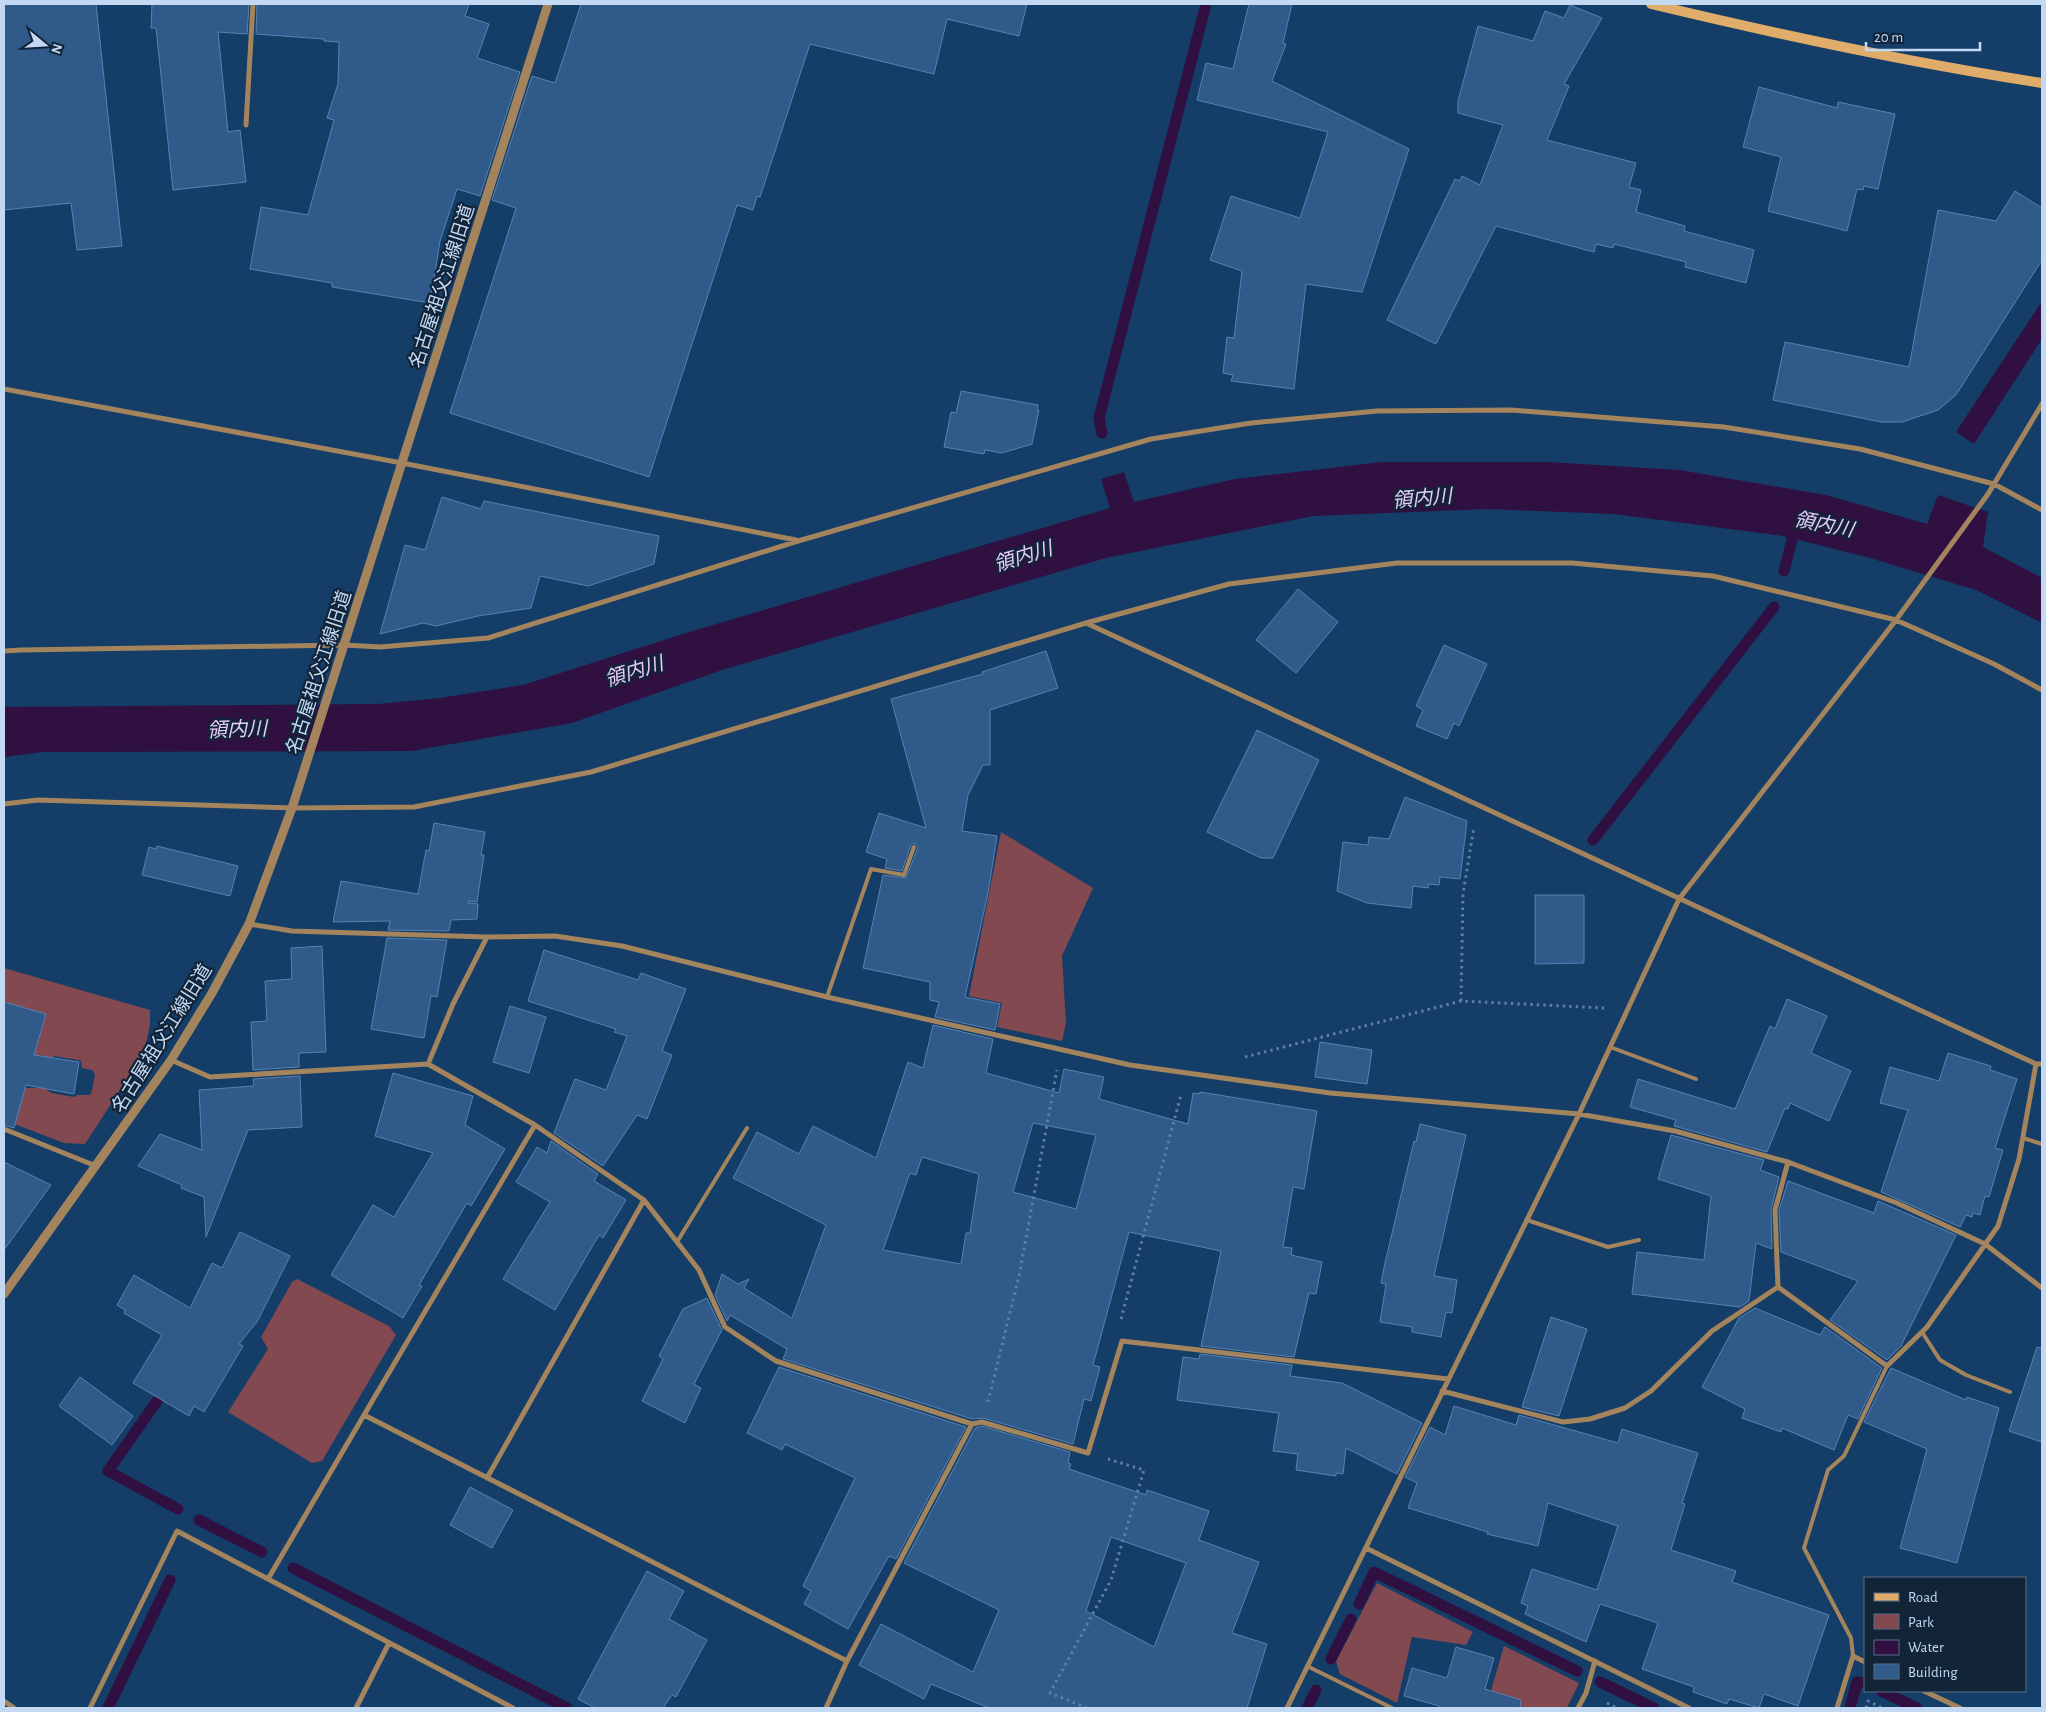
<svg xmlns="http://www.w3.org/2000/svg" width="2046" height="1712" viewBox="0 0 2046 1712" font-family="'Alegreya Sans','Noto Sans JP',sans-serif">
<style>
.green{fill:#824950}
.water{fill:#301041}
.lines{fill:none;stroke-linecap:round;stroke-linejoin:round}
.stream{stroke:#301041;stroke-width:11}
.building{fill:#2f5a89;stroke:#5882b1;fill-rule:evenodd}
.path{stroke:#5e7fa2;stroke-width:3;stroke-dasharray:2.5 4;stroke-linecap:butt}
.service{stroke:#a4845c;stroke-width:4}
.minor{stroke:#a4845c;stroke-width:5}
.tertiary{stroke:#a4845c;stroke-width:9}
.secondary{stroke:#dfac6a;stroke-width:10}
.labels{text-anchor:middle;stroke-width:4.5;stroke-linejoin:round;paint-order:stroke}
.street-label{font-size:19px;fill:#c3d9f3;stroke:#122437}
.water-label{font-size:20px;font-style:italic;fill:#e8cafb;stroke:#122437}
</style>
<rect width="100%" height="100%" fill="#143d67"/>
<path class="green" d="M1001,832L1093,888L1062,956L1066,1023L1062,1041L997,1027L1002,1003L969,996Z
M4,968L150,1010V1025L144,1053L85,1144L64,1143L4,1120V1088L20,1090L22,1088H45L51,1093L74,1097L77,1095H90L92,1091L95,1074L92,1070L82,1068L81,1061L78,1060L54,1056L51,1060L29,1057L24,1048L4,1044Z
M297,1279L389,1326L396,1335L322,1461L312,1463L228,1412L268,1349L261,1337L292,1282Z
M1377,1583L1473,1632L1466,1645L1412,1637L1397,1703L1340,1674L1336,1661Z
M1504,1646L1579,1683L1567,1708H1486Z"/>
<path class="water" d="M2042,301V339L1974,444L1956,432Z
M1382,462H1548L1679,470L1826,495L1927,524L1938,495L1988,512L1983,547L2042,578V623L1976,590L1870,558L1783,536L1614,514L1487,509L1313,516L1106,558L722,670L572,723L412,751L43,752L4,757V707L378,704L440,698L523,685L689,632L1110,508L1101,479L1124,472L1134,502L1235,479Z"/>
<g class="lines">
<path class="stream" d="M1102,433L1099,418L1206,4
M1784,571L1796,524
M1593,840L1774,607
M157,1401L108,1471L178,1509
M199,1520L262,1552
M293,1568L567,1708
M1359,1604L1374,1572L1577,1671
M1331,1659L1351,1619
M1600,1682L1654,1708
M1881,1691L1917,1708
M108,1708L170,1580
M1307,1708L1316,1690
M1850,1708L1857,1682L1865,1683"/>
</g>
<path class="building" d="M4,4H96L122,246L77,250L71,203L4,210Z
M152,4H249L247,34L218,32L228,132L240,130L246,182L173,190L156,28H151Z
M257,4H469L465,16L489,24L477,58L520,72L480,196L457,189L440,241L430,303L332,287V283L250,269L261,207L308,215L334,120L327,118L338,84L339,42L324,41V39L256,34Z
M581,4H1027L1019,36L947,19L934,74L810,44L760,197L757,196L753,210L737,205L649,477L450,413L516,208L492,200L532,76L555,83Z
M1249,4H1292L1283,43L1286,44L1272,81L1409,149L1362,292L1306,284L1294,389L1231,381L1233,375L1223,373L1227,337L1234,338L1242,271L1210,260L1231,196L1300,218L1328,132L1197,100L1206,63L1233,69Z
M1570,5L1602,18L1564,84L1569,86L1547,140L1636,163L1629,187L1641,190L1636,212L1685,226L1684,231L1754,250L1746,283L1685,267L1686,262L1614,244L1613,248L1596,244L1594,252L1496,226L1436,344L1387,320L1455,179L1460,181L1462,176L1480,185L1503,125L1458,113V101L1478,26L1533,41L1545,11L1564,18Z
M1759,87L1837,108L1838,102L1895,114L1878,189L1864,186L1863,190L1857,189L1847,231L1768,211L1781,157L1743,147Z
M2015,191L2042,208V260L1956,395L1938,410L1902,422H1881L1773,400L1785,342L1909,367L1938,210L1996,221Z
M961,391L1038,405L1037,410H1039L1032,444L1002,453L985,450L984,454L944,447L951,412L956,413Z
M442,497L481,509L484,501L659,536L654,564L588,586L540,576L531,608L478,616L436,626L423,623L380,634L405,545L425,550Z
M1298,589L1338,622L1296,673L1256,640Z
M1444,645L1487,664L1459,726L1454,723L1447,739L1416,726L1423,710L1416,706Z
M1046,651L1058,688L990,710V765H983L968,795L962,831L997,836L988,893L965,997L1000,1004L995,1030L935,1017L939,1002L930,1000V982L863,968L883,875L906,878L918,847L915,843L911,845L902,871L885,868L887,859L866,852L879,813L926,828L891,699L983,674L982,672Z
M1257,730L1319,760L1273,858H1261L1207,832Z
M1405,797L1467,821L1460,879L1440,877L1439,885L1429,884L1428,888L1413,886L1411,908L1367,903L1337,891L1343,842L1368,845L1369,837L1389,839Z
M434,823L485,832L481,855H484L477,902L469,901L468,903L478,904L477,919L451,920L449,931L388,930L390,921L333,922L341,881L418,894L426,850L429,851Z
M157,846L238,866L230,896L142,875L149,847L156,849Z
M1535,895H1584V963L1535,964Z
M387,938L447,940L437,997L431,996L424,1038L371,1029Z
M322,946L326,1052L299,1053V1067L253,1070L251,1022L267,1021L265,981L292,979L291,948Z
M544,950L638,980L641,973L686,989L662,1051L672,1055L647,1119L637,1115L603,1166L554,1133L575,1079L606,1090L627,1036L614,1032L616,1029L528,1001Z
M1787,999L1827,1016L1811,1053L1851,1071L1829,1121L1790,1103L1788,1109L1785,1108L1767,1152L1674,1126L1676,1120L1630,1107L1638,1079L1735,1109L1770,1026L1775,1029Z
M4,1002L46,1014L34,1055L79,1062L74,1094L26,1085L14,1128L4,1125Z
M510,1006L546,1017L529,1073L493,1062Z
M933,1025L993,1039L986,1073L1059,1093L1064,1069L1104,1077L1099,1099L1188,1124L1193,1093L1200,1094V1092L1317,1111L1304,1189L1293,1187L1283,1247L1292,1248L1291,1255L1322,1262L1316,1294L1309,1293L1294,1357L1201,1346L1221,1251L1129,1232L1093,1365L1100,1367L1091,1401L1084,1399L1073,1444L983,1418L972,1419L783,1359L787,1349L730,1315L727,1321L715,1295L722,1274L738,1284L749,1279L744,1288L792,1318L826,1225L733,1178L757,1132L799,1154L813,1126L876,1158L908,1062L923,1068ZM1033,1123L1096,1135L1076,1209L1013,1192ZM922,1157L979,1174L970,1233H966L961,1264L883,1250L910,1173L916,1175Z
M1320,1042L1372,1050L1367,1084L1315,1077Z
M1948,1053L1991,1066L1990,1070L2017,1079L1995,1148L2003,1150L1989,1197L1985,1196L1980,1215L1973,1213L1972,1217L1966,1215L1960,1227L1881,1192L1908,1110L1880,1103L1890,1067L1939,1081Z
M393,1073L473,1096L465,1125L505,1149L471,1206L467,1203L419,1285L422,1286L403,1318L331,1275L373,1205L394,1217L433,1153L375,1136Z
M300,1076L302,1127L248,1130L206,1237L204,1197L181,1188L182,1185L138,1166L160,1134L202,1150L199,1090L254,1086L253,1079Z
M1420,1124L1466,1135L1434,1276L1457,1280L1452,1313L1446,1312L1441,1337L1412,1332V1327L1380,1322L1386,1284L1381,1283L1384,1267L1414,1141L1416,1142Z
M1671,1135L1764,1160L1760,1170L1779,1177L1771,1210L1772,1249L1756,1243L1749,1301L1740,1307L1632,1294L1637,1252L1704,1260L1711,1196L1658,1179Z
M551,1141L598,1174L594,1181L626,1200L603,1238L599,1235L555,1310L503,1279L550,1202L516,1182L537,1147L547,1153Z
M4,1162L51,1185L4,1250Z
M1788,1181L1874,1213L1878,1201L1956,1235L1901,1346L1887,1360L1830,1320L1858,1281L1781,1252L1779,1210Z
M240,1232L290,1256L257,1322L239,1344L243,1346L204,1412L194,1406L189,1416L133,1383L162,1335L124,1313L125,1310L117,1305L134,1275L190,1308L212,1263L222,1268Z
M707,1298L722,1330L694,1384L701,1388L685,1423L642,1401L663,1359L659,1356L683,1309Z
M1755,1308L1820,1335L1825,1327L1882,1368L1858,1419L1848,1415L1834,1450L1782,1428L1781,1432L1742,1418L1745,1409L1702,1387L1739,1318Z
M1551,1317L1587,1329L1559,1416L1522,1407Z
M2037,1347L2042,1348V1442L2009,1431Z
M1200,1354L1292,1365L1290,1376L1342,1383L1422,1423L1397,1474L1346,1448L1343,1474L1336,1473V1476L1296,1470L1298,1454L1273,1451L1279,1413L1177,1400L1183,1357L1199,1359Z
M779,1367L966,1427L896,1559L889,1556L848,1629L804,1604L811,1591L803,1586L855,1478L785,1444L782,1450L747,1433Z
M1891,1368L1966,1400L1967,1397L1999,1408L1957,1563L1900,1548L1927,1449L1864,1422Z
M80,1377L133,1416L112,1445L59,1406Z
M1454,1406L1516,1425L1519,1415L1618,1443L1622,1429L1698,1453L1682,1503L1685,1504L1671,1550L1736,1571L1732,1582L1829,1615L1798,1706L1764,1694L1759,1708L1729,1699L1727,1704L1693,1692L1694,1687L1642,1669L1658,1623L1600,1604L1586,1642L1525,1614L1528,1606L1521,1603L1532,1569L1597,1590L1618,1526L1548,1503L1538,1546L1487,1534L1488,1532L1408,1508L1417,1483L1405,1477L1430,1427L1445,1435Z
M982,1426L1070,1452L1068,1463L1071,1464L1069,1469L1146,1495L1147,1490L1209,1511L1199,1540L1259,1562L1232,1633L1267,1644L1247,1708H989L931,1684L924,1699L859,1665L881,1624L973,1672L999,1610L904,1563L975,1428ZM1111,1537L1186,1563L1154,1647L1086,1611Z
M470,1487L513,1510L492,1548L450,1525Z
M647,1571L684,1591L669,1619L707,1640L676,1697L672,1695L663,1708H595L578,1699Z
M1456,1647L1494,1658L1485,1689L1521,1700L1520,1708H1439V1706L1404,1696L1412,1668L1447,1678Z"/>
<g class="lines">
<path class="path" d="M1461,1001L1463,894L1474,827
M1245,1057L1461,1001L1604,1008
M1121,1319L1181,1095
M988,1402L1019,1276L1057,1070
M1607,1703L1617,1708
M1087,1708L1050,1693L1111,1580L1144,1470L1108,1459
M1866,1708L1868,1701L1882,1708"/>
<path class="service" d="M827,997L871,869L904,875L914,847
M1610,1047L1696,1079
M2023,1138L2042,1144
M1527,1220L1608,1247L1639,1240
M677,1242L747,1128
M1922,1332L1940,1360L1966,1375L2010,1392
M1853,1656L1851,1638L1804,1548L1828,1470L1844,1456L1887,1366
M1307,1666L1392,1708"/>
<path class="minor" d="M246,125L253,4
M4,389L402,463L796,540
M1086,623L2036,1064H2042
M4,651L21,650L344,645L380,647L488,638L798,541L1151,439L1251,423L1377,411L1511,410L1724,427L1860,449L1994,484L2042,510
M4,804L38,800L292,808L414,807L591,772L1086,623L1229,584L1397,563H1572L1713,576L1896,620L1994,664L2042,690
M249,924L292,931L487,937L555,936L622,946L827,997L1130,1065L1330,1093L1579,1114L1675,1131L1788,1162L1897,1203L1985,1244L2042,1288
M487,937L453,1004L428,1064L535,1125L364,1415L847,1661
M171,1060L210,1077L428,1064
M4,1129L96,1166
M644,1200L699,1270L725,1327L776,1361L972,1424L982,1422L1088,1453L1122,1341L1448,1379
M1778,1287L1887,1366L1927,1327L1998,1226L2019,1159L2036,1064
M1442,1391L1563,1422L1590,1419L1625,1408L1651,1391L1712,1331L1778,1287L1775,1210L1788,1162
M487,1478L644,1200L535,1125
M1366,1548L1689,1708
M268,1579L364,1415
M1924,1691L1960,1708
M4,1701L14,1708
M90,1708L177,1531L513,1708
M356,1708L389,1643
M826,1708L847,1661L972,1424
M1287,1708L1579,1114L1679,899L1896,620L1988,494L2042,404
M1578,1708L1586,1693L1595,1661
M1837,1708L1853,1656L1865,1662"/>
<path class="tertiary" d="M4,1294L171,1060L212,993L249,924L292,808L548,4"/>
<path class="secondary" d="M1651,4C1780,35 1911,63 2042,83"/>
</g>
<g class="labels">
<g class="street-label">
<text transform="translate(441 286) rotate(-72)" y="7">名古屋祖父江線旧道</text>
<text transform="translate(318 672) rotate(-72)" y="7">名古屋祖父江線旧道</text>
<text transform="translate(161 1038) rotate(-58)" y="7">名古屋祖父江線旧道</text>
</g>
<g class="water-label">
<text transform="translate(1422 498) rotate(-5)" y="7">領内川</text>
<text transform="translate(1824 524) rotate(11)" y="7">領内川</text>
<text transform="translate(1023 556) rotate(-17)" y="7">領内川</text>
<text transform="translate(634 671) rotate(-17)" y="7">領内川</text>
<text transform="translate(237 729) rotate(-2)" y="7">領内川</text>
</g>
</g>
<rect width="2046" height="1712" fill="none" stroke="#c3d9f3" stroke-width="10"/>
<rect x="1864" y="1577" width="162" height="115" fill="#122437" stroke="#596c82"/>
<rect x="1874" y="1593" width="25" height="8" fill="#dfac6a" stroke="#596c82"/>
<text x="1908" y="1602" font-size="15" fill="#c3d9f3">Road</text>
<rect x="1874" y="1614" width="25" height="15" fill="#824950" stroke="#596c82"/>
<text x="1908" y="1627" font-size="15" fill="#c3d9f3">Park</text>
<rect x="1874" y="1640" width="25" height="15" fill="#301041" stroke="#596c82"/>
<text x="1908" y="1652" font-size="15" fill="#c3d9f3">Water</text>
<rect x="1874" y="1664" width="25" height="15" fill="#2f5a89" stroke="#596c82"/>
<text x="1908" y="1677" font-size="15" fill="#c3d9f3">Building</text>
<g transform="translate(45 45) rotate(108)" stroke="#122437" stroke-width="4" paint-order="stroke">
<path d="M0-4L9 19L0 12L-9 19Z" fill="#c3d9f3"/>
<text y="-8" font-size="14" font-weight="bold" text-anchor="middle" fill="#c3d9f3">N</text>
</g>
<path d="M1866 42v8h114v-8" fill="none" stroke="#c3d9f3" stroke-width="2.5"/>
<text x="1874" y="42" font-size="15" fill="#c3d9f3" stroke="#122437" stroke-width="4" paint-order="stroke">20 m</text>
</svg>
